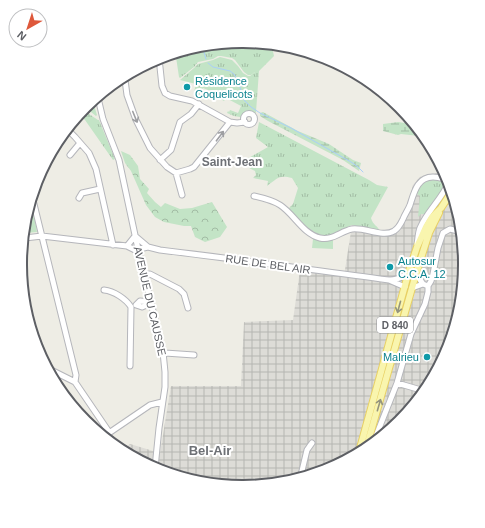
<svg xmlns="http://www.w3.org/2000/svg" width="485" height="528" viewBox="0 0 485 528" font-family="Arial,sans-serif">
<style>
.industrial{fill:url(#industrial-grid)}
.grass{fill:url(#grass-tufts)}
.forest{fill:url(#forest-crowns)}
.wetland{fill:url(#wetland-marsh)}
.green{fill:#c3e4c6}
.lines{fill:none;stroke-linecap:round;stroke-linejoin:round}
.stream{stroke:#aacff9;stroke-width:1}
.minor-casing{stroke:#b5b6bb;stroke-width:7}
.major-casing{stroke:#e8d064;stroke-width:8}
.minor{stroke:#fff;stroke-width:5}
.major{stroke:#f9f5ae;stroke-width:6}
.oneway{stroke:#9e9fa2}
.oneway2{stroke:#94947e}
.culture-dot{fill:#0f9aa8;stroke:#fff;stroke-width:1.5}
.labels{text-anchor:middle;stroke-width:4;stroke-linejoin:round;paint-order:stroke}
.shield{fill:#fff;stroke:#8e8f92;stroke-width:1}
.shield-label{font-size:10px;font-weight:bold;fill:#5d5f64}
.culture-label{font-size:11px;fill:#0d838f;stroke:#fff;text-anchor:start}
.street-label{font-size:11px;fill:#5d5f64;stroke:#fff}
.neighbourhood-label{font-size:12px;font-weight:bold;fill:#6e7176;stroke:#fff}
.quarter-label{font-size:13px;font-weight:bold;fill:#6e7176;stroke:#fff}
.rim{fill:none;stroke:#5d5f64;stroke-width:2}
</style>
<defs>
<pattern id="industrial-grid" width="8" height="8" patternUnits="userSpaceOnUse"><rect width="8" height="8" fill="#dddcd7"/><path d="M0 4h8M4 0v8" fill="none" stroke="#b6b6b2"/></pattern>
<pattern id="grass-tufts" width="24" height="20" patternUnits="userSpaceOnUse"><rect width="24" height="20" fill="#c3e4c6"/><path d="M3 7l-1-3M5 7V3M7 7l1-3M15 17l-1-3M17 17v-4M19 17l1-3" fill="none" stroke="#a2bca4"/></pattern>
<pattern id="forest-crowns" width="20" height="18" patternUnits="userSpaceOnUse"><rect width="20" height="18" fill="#c3e4c6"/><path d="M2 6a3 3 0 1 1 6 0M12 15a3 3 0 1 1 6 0" fill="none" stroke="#a2bca4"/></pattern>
<pattern id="wetland-marsh" width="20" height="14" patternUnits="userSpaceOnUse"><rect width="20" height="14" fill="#c3e4c6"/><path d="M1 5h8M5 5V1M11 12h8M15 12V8" fill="none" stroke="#a2bca4"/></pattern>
</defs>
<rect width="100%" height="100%" fill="#eeede5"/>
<path class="industrial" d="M438,173L445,174L448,179L465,264L448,349L400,421L327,470L242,486L157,469L125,448L130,444L160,453L171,386H241L244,322L293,320L300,270L344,276L352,225L380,232L392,231L402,219L410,199L413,185L420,177L428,174Z"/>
<path class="grass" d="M243,42L272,47L274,56L259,71L256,112L254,115L248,112L243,115L240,121V117L234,116L227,113L228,111L229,112L230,110L238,113L241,106L226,98L224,101L217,97L218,94L203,88L199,96L194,92L196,84L180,80L194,68L198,64L213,60L220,57L232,60L238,66L243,73L248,76H250L260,68L251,75H248L244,72L235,60L232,58L221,56H218L213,59L198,62L194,67L180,78L179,77L176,57H182V54Z
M83,110L98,120H99L115,159L113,160L85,120L80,115Z
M259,122L369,180L377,185L388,187L371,218C373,226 378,225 380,232L352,225L329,236H323L317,234L310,230L288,209L293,204L298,188L292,178C279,175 278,178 267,186L268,181L253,178L256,175L255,171L249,168L245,160L268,147L256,138Z
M433,180H439L444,184L442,190L427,213L425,214H421L418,217L420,196L416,193C420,185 424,181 433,180Z"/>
<path class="forest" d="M121,151L130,155L138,166L140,179L149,189L147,193L155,202L161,207L165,203L180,209L192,208L212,202L227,227L220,237L205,242L195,237L191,226H184L164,222L155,217L146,205L131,171L125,163Z"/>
<path class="wetland" d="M263,112L298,131L329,144L353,160L361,163L359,171L343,160L268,121L260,116V113Z
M398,122L411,124L419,136L401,134L398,135L383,131V124Z"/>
<path class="green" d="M93,102L97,115L96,116L86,108L89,105H88Z
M31,209L33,210L37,232L26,233Z
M313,239L333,240V249L312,248Z"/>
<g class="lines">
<path class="stream" d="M203,49L206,59
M208,63L213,67L230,71L234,74L238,81L244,100L251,107L260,113L291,128L351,162L358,167L363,172"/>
<g class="minor-casing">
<path id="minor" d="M159,58L162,86L165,93L170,96L192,101L230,122L237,123L245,122
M125,80L127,95L136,120L150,148L167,167L176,173L190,169L194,167L230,122
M98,98L103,119L119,160L138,249L163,352L165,372V387L159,428L155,468
M243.5 119a5.5 5.5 0 1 1 11 0a5.5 5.5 0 1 1-11 0Z
M69,131L75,137L89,153L96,169L113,245
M70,155L80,143
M160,160L171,150L180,122L191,114L199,104
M176,173L182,195
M254,196C263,198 272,200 280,205C294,214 303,234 320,238C332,241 341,231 352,229C365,227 383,238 394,231C399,228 401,223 403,219C405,214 408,210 410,205C414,193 417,177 433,177C438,177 444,179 448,180
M79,198L82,193L100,189
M33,200L76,375L75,382
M25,238L42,236L127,246L135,250L148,247L135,236L127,246
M417,244C418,239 418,233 420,228C427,211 442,199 449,182
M148,247L160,250C236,259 312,270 389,280L405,287
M144,275L150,274L179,289L184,294L188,308
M390,280C399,279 402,278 409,271
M423,284L428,286L431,281L433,274L438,248L443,233L450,229L458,231
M412,288L423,284L416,274
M104,290C114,291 126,299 131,307L130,366
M140,301L150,302L149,304L142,307L136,305Z
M163,352L165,353L194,355
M51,370L75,382L109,432
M397,383L421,390
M106,435L150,405L162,402
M376,436L397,383L411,334L425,304L428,292V286
M301,475L307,450L312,443"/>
</g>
<g class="major-casing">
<path id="major" d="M368,442L416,274L429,233L439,213
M360,448L409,271L417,247L426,227L432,217L441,208L451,193"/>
</g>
<use href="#minor" class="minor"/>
<use href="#major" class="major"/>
</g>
<defs><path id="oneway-shaft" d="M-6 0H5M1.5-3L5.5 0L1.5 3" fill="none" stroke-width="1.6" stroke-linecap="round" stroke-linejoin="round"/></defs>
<g class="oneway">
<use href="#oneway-shaft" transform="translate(135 117) rotate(68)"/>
<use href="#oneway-shaft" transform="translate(220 136) rotate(-53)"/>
</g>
<g class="oneway2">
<use href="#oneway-shaft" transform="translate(399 307) rotate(105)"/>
<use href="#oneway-shaft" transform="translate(379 405) rotate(-74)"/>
</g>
<g class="culture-dot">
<circle cx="187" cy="87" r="4"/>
<circle cx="390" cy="267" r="4"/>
<circle cx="427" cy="357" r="4"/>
</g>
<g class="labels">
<rect class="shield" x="377" y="317" width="36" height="16" rx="3"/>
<g class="shield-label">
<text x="395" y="329">D 840</text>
</g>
<g class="culture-label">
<text x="195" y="85">Résidence<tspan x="195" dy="13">Coquelicots</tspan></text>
<text x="398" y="265">Autosur<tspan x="398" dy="13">C.C.A. 12</tspan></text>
<text x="419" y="361" text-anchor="end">Malrieu</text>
</g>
<g class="street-label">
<text transform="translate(268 264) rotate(8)" y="4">RUE DE BEL AIR</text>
<text transform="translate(150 301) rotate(77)" y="4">AVENUE DU CAUSSE</text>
</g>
<g class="neighbourhood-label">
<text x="232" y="166">Saint-Jean</text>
</g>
<g class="quarter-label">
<text x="210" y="455">Bel-Air</text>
</g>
</g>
<path d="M0 0H485V528H0ZM242 48H243A215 215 0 0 1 458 263V265A215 215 0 0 1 243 480H242A215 215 0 0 1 27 265V263A215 215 0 0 1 242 48Z" fill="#fff" fill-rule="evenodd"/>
<path class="rim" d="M242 48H243A215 215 0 0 1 458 263V265A215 215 0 0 1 243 480H242A215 215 0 0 1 27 265V263A215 215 0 0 1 242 48Z"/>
<g transform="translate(28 28) rotate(219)"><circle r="19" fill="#ffffff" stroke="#bebfc1"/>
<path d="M0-3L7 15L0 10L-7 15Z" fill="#de583b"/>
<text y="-6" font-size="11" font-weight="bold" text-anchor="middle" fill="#5d5f64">N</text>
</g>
</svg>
